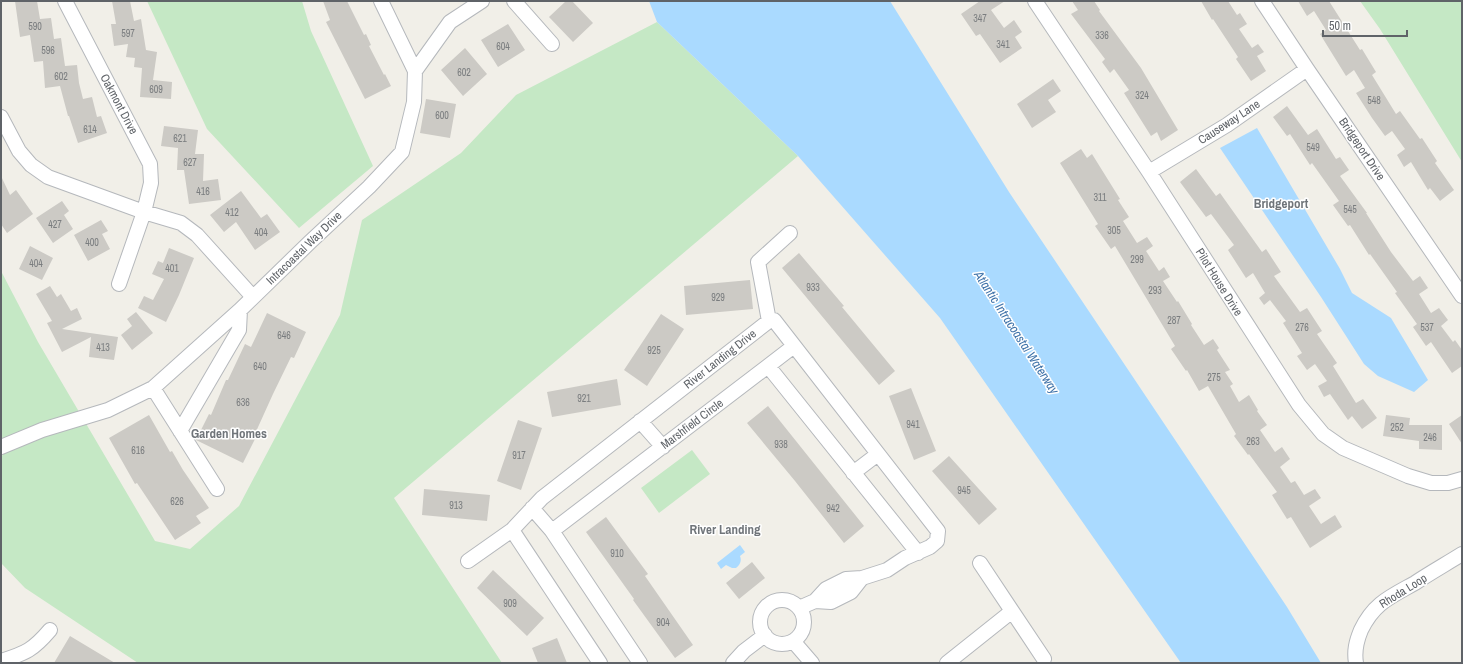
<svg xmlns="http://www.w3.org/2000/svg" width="1463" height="664" viewBox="0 0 1463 664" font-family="'Archivo Narrow',sans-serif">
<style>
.green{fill:#c5e8c5}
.water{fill:#aadaff}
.building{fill:#cccac5}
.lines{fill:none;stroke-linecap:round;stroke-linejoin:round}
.minor-casing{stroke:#b5b8bc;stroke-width:16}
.minor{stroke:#fff;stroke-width:14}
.labels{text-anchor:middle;stroke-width:3;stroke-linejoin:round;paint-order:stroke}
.number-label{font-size:10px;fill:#7a7d7f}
.street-label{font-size:12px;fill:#5f6368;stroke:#fff}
.neighbourhood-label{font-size:13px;font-weight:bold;fill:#70757a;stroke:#fff}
.water-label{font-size:13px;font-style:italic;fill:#4174aa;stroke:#fff}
</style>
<rect width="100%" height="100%" fill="#f1efe8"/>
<path class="green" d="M147,1H302L311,31L373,166L299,228L207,129Z
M1360,1H1462V162L1380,29Z
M657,22L798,156L394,498L502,663H138L25,588L1,563V458L4,452L1,445V271L38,342L155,541L190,549L239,506L340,315L362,220L461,153L516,95Z
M692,450L710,474L659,513L641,488Z"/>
<path class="water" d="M649,1H890L1009,192L1287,607L1321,663H1181L940,318L798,156L657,22Z
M1257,128L1340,269L1352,293L1391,318L1428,380L1414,392L1378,376L1364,364L1321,297L1220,148Z
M740,545L745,552L740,556C742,561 740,565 736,568H732L726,565L721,569L717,563Z"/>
<path class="building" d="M15,1H37L40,19L51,18L54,39L61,38L65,66L77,65L79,83L83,99L92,97L97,117L101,116L107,133L78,143L69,116H68L60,86L45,88L43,61L34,62L30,35L20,37Z
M112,1H130L134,21L141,19L146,50L157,52L153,80L172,82L171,99L140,97L142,68L134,67L135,58L126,57L128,44L114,46L111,24H116Z
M323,1H347L364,35L366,34L371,45L369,46L384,75L385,74L391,86L365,99L326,22L330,20Z
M566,1H572L593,23L573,42L549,17Z
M980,1H1005L991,10L1004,28L1014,20L1022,32L1015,37L1022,48L1000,63L980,34L976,36L961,14Z
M1072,1H1094L1100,10L1099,11L1141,68L1178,130L1161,141L1157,132L1151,136L1124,93L1129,90L1114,69L1110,73L1102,62L1105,59L1071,14L1078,10Z
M1201,1H1228L1237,15L1240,13L1247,24L1239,29L1252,48L1258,44L1264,52L1257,56L1266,71L1251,81L1236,59L1238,57L1213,19L1212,20Z
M1298,1H1329L1360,50L1362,49L1376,72L1372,75L1396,114L1400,111L1420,139L1422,138L1437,161L1435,163L1454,190L1440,201L1430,188L1428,190L1411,162L1404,167L1397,155L1405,149L1392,131L1385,136L1372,118L1356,93L1365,88L1354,70L1346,76L1320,34L1326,30L1314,11L1307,16Z
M508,24L525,50L498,67L481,40Z
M465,48L487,74L463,96L441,70Z
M1053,79L1061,91L1048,100L1056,112L1032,128L1017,104Z
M426,99L456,104L450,138L420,133Z
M1287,106L1308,135L1317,129L1336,159L1340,157L1349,170L1340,176L1367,213H1366L1391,252L1413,281L1420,276L1428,288L1419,294L1431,313L1439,308L1448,320L1441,326L1453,342L1455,340L1462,350V366L1452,373L1431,342L1426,346L1413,327L1417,324L1395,293L1397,292L1370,254L1369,255L1350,225L1348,226L1333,205L1339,201L1312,163L1310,165L1290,134L1287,136L1273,117Z
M164,126L198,130L195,154H204L203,181L218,179L221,200L189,204L184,170H177L178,148L161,146Z
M1081,149L1087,158L1092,154L1120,199L1118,200L1129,217L1123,221L1137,243L1147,237L1153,246L1146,251L1159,271L1164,267L1170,277L1163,281L1177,302L1178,301L1192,324L1191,325L1204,345L1213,339L1219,348L1217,350L1230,370L1225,372L1233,384L1230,386L1239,402L1249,395L1258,410L1257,411L1267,425L1260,430L1275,452L1282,447L1290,459L1280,467L1291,483L1295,481L1304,495L1315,489L1321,498L1309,506L1321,524L1335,515L1342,527L1310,548L1291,517L1287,519L1272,495L1277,492L1249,454L1248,455L1234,436L1236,434L1208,386L1199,391L1187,370L1186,371L1171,349L1175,346L1115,246L1111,249L1095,226L1098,224L1060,163Z
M1196,169L1216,196L1220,193L1262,252L1266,249L1281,272L1274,276L1300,312L1307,308L1322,331L1317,334L1337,363L1333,366L1356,403L1363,399L1377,418L1362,429L1352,416L1348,420L1330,394L1324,397L1318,386L1327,381L1315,364L1307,370L1297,356L1302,353L1283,323L1286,321L1270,300L1264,305L1259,298L1265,293L1253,273L1246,278L1228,250L1234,245L1211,214L1206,217L1180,182Z
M1,176L10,195L16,190L33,214L7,233L1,224Z
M241,191L261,218L267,214L280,232L255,250L236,222L224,232L210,215Z
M62,201L69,211L64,215L73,229L53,243L36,218Z
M101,220L108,231L102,234L110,249L88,261L74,235Z
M30,246L53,258L42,280L19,269Z
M169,248L194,258L179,295L166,322L138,308L144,296L153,300L164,279L152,274L158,261L163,263Z
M799,253L844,306L842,307L895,371L879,385L782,268Z
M750,280L753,309L686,315L684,286Z
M50,286L57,297L61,294L71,311L77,308L82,319L62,329L118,337L114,360L89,357L91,337L62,352L47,323L52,321L36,294Z
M136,312L153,333L132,350L121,335L132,326L127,319Z
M267,313L306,332L294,358L291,357L273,394L254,436L256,437L243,463L196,440L209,414L211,415L226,380H228L245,344L251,347Z
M661,314L684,329L647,386L624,370Z
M617,379L621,405L552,417L547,392Z
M911,388L936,451L914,460L889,396Z
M768,406L864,526L844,543L795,481L747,423Z
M149,415L170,452L172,451L183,470L209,508L196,516L201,523L175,540L137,483L135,484L109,438Z
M1386,415L1410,418L1409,425H1442V450L1419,449V441L1383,436Z
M1462,415V444L1449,424Z
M518,420L542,428L521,490L497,481Z
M949,456L997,509L979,525L932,471Z
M424,489L490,495L487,521L422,515Z
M606,517L648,574L645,576L693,645L675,658L633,600L634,599L586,532Z
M752,562L765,578L739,599L726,583Z
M493,570L544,618L527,636L477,588Z
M70,636L115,663H54Z
M557,638L567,663H538L532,648Z"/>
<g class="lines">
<g class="minor-casing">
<path id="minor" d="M65,1L150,164L151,183L144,212L181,223L197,235L253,297
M514,1L552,44
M1035,1L1149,172L1299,405L1323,434L1343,448L1408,476L1431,483H1448L1462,479
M1262,1L1307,69L1462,296
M415,71L450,22L482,1
M1,117L19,151L31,165L48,177L144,212L119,284
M1149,172L1227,125L1307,69
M769,321L758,262L790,233
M768,366L794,346
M153,388L217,489
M640,421L663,447
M180,431L239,330L240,310
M1,447L42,430L108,410L153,388L240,310L310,242L369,187L402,152L414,102L415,71L381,1
M853,473L878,454
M532,508L552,531
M468,561L512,530
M980,563L1044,659
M760 622a22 22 0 1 1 44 0a22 22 0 1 1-44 0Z
M815,601L831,602L851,592L862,578
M793,641L812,663
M1,661C26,653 33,650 50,630
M600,663L512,530L542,498L769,321L774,320L938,531L937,541L930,547L905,558L887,570L862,578L846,579L826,589L815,601L799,608
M640,663L552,531L768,366L918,553
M733,663L744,651L765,635
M947,663L1011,612
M1356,663C1354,651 1356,642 1361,630C1374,603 1390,597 1415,583C1430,573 1446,564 1462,554"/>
</g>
<use href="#minor" class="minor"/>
</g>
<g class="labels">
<g class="number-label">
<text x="980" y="22">347</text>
<text x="35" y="30">590</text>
<text x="128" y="37">597</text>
<text x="1102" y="39">336</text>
<text x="1003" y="48">341</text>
<text x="503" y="50">604</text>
<text x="48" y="54">596</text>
<text x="464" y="76">602</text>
<text x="61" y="80">602</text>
<text x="156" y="93">609</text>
<text x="1142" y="99">324</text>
<text x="1374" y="104">548</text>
<text x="442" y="119">600</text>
<text x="90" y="133">614</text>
<text x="180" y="142">621</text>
<text x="1313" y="151">549</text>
<text x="190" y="166">627</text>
<text x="203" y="195">416</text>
<text x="1100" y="201">311</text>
<text x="1350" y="213">545</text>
<text x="232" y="216">412</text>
<text x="55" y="228">427</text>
<text x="1114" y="234">305</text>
<text x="261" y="236">404</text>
<text x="92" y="246">400</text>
<text x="1137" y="263">299</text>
<text x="36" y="267">404</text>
<text x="172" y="272">401</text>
<text x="813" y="291">933</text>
<text x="1155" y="294">293</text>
<text x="718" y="301">929</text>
<text x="1174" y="324">287</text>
<text x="1302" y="331">276</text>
<text x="1427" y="331">537</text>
<text x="284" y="339">646</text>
<text x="103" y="351">413</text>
<text x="654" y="354">925</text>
<text x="260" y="370">640</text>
<text x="1214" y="381">275</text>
<text x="584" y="402">921</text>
<text x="243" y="406">636</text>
<text x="913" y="428">941</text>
<text x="1397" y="431">252</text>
<text x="1430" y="441">246</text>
<text x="1253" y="445">263</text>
<text x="781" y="448">938</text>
<text x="138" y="454">616</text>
<text x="519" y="459">917</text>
<text x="964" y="494">945</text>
<text x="177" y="505">626</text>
<text x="456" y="509">913</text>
<text x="833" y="512">942</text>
<text x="617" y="557">910</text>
<text x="510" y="607">909</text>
<text x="663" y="626">904</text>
</g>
<g class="street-label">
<text transform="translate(119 104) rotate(62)" y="4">Oakmont Drive</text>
<text transform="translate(1229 122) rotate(-33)" y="4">Causeway Lane</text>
<text transform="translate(1362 149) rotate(56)" y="4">Bridgeport Drive</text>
<text transform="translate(304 248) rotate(-44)" y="4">Intracoastal Way Drive</text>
<text transform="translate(1219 282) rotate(58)" y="4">Pilot House Drive</text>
<text transform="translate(720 359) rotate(-38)" y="4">River Landing Drive</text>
<text transform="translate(692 424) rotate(-37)" y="4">Marshfield Circle</text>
<text transform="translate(1403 591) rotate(-32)" y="4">Rhoda Loop</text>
</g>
<g class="neighbourhood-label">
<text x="1281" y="208">Bridgeport</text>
<text x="229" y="438">Garden Homes</text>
<text x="725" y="534">River Landing</text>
</g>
<g class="water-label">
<text transform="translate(1017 332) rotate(57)" y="5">Atlantic Intracoastal Waterway</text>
</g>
</g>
<rect width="1463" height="664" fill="none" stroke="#5f6368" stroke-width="4"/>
<path d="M1323 30v6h84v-6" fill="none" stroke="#5f6368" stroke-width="2"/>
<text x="1329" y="30" font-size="12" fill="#5f6368" stroke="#ffffff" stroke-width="3" paint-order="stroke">50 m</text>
</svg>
